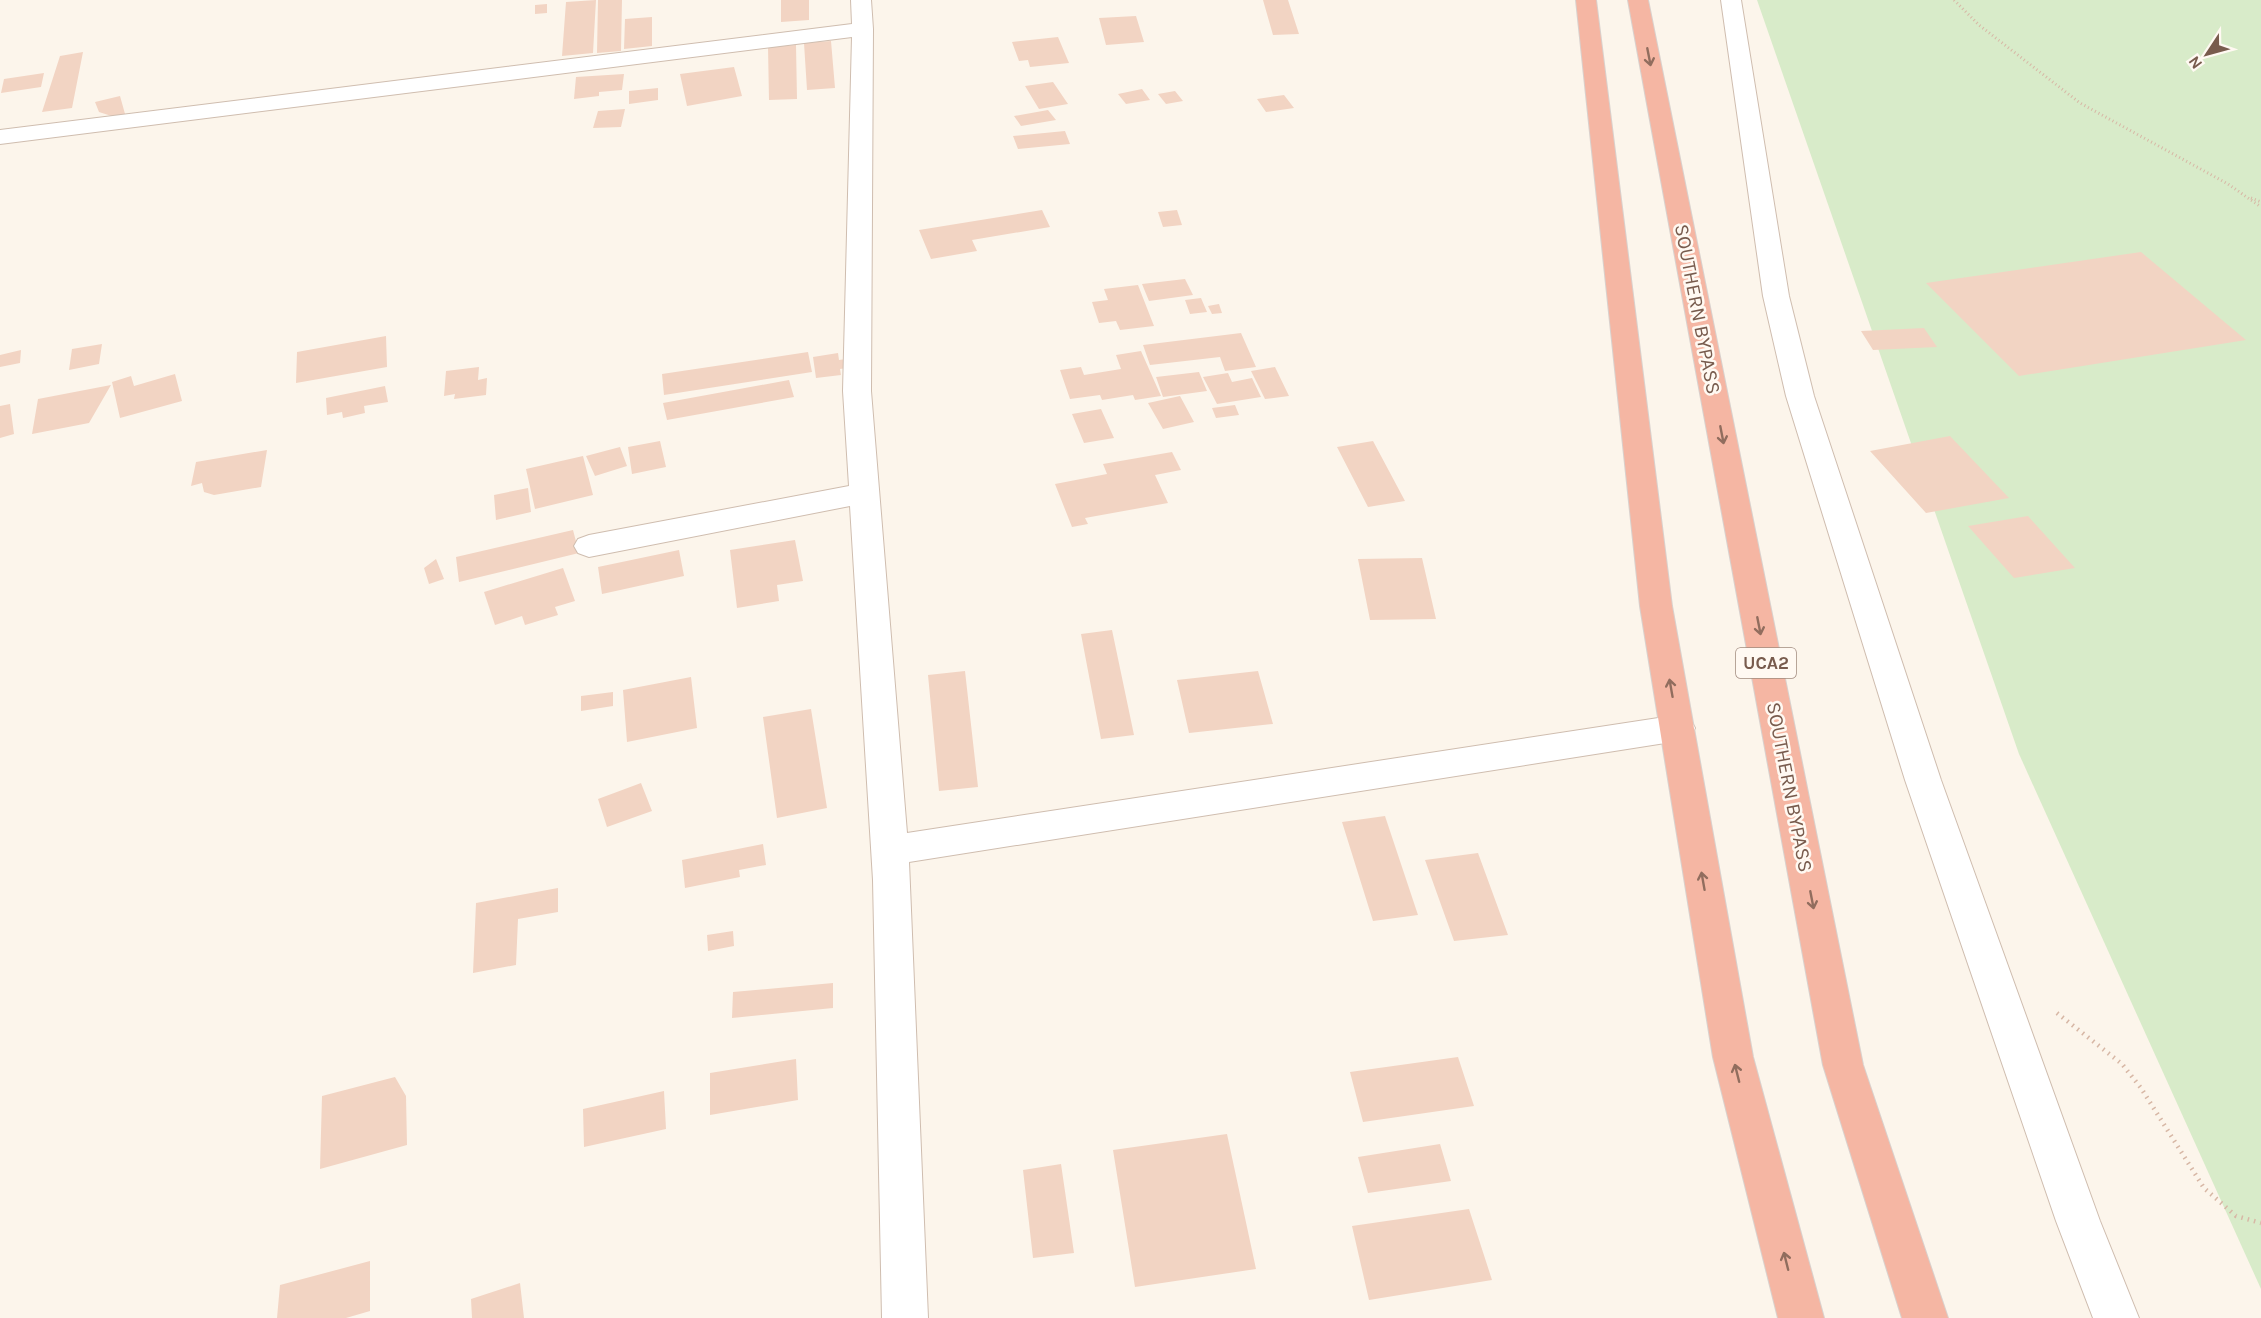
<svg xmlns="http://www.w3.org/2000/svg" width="2261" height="1318" viewBox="0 0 2261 1318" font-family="Karla,sans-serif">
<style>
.green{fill:#d8ebc9}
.building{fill:#f2d4c3}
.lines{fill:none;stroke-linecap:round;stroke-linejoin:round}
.street-casing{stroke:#cfbdaf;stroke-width:2}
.highway-casing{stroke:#d9d1cd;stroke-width:2}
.path-far1{stroke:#d7b7a5;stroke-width:3;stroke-dasharray:1 3;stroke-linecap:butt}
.path{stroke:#d7b7a5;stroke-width:4.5;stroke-dasharray:1.5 5;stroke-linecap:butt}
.street{fill:#fff;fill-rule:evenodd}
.highway{fill:#f5b6a3;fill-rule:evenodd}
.oneway{stroke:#916d5e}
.labels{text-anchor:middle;stroke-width:5;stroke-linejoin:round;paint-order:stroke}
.shield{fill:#fff9f2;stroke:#a08a7e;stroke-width:1.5}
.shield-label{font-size:18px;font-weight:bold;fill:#785b4d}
.street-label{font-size:20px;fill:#785b4d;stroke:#fff9f2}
</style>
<rect width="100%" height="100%" fill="#fcf5eb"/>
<path class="green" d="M1757,0H2261V1289L2019,754Z"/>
<path class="building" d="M596,0L593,53L562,56L566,2Z
M598,0H622L621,51L597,53Z
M781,0H809V20L781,22Z
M1263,0H1288L1299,34L1273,35Z
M547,4V13L535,14V5Z
M1136,16L1144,42L1106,45L1099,18Z
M652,17V46L624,49L625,19Z
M1058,37L1069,63L1030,67L1028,60L1019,61L1012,42Z
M831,41L835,88L807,90L804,43Z
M796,45L797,99L769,100L768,47Z
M83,52L72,108L42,112L60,56Z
M734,67L742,96L687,106L680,74Z
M44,73L41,87L1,93L4,79Z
M624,74L622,90L599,92V96L574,99L576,77Z
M1053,82L1068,104L1039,109L1025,86Z
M658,88V100L629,104V91Z
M1142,89L1150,100L1126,104L1118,94Z
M1175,91L1183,101L1166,104L1158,94Z
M1284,95L1294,108L1266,112L1257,99Z
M120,96L127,121L99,112L95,102Z
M625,109L621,127L593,128L598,111Z
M1048,110L1056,120L1021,126L1014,116Z
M1065,131L1070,144L1018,149L1013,136Z
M1042,210L1050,227L972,240L977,251L931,259L919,230Z
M1177,210L1182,225L1163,227L1158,212Z
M2141,252L2246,340L2019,376L1926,283Z
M1185,279L1193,295L1149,301L1142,284Z
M1138,285L1154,326L1120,330L1116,321L1099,323L1092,302L1108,300L1104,289Z
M1201,298L1207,312L1190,314L1185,300Z
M1219,304L1222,313L1212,314L1208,306Z
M1924,328L1937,347L1873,350L1861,331Z
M1241,333L1256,367L1225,371L1220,357L1150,365L1143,345Z
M386,336L387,367L296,383L297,352Z
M102,344L99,364L69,370L72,349Z
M21,350L20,363L0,367V355Z
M1141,351L1161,396L1135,400L1133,395L1102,400L1100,395L1070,399L1060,370L1081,367L1084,375L1121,369L1116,355Z
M808,352L812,372L664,395L662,374Z
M838,353L839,360L846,359L847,368L840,369L841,375L816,378L813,357Z
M479,367L478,380L487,378L486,395L454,399L455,394L444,396L446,371Z
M1275,367L1289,396L1265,399L1251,371Z
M1199,372L1207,391L1163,397L1156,377Z
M1228,373L1232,382L1252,378L1261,397L1217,404L1203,377Z
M175,374L182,401L120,418L112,382L131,376L134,386Z
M789,380L794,397L667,420L663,403Z
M111,385L89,423L32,434L38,399Z
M385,386L388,402L364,406L365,413L343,418L342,412L327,415L326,398Z
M1180,396L1194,422L1163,429L1148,403Z
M10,404L14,434L0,438V406Z
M1235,405L1239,415L1216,418L1212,408Z
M1101,409L1114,438L1084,443L1072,414Z
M1950,436L2009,498L1926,513L1870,451Z
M660,441L666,467L632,474L628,447Z
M1373,441L1405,501L1368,507L1337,447Z
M620,447L627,466L595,476L586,456Z
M267,450L261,487L214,495L204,492L202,483L191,486L196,462Z
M1172,452L1181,470L1155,475L1168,503L1085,518L1088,524L1072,527L1055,484L1107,474L1103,464Z
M583,456L593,495L535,509L526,469Z
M528,488L531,512L496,520L494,495Z
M2028,516L2075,568L2014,578L1968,526Z
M573,530L579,553L459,582L456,557Z
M795,540L803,581L777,585L779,601L737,608L730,550Z
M679,550L684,576L602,594L598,567Z
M1422,558L1436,619L1370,620L1358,559Z
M436,559L444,579L429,584L424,568Z
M563,568L575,601L555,607L558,615L525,625L522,616L495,625L484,592Z
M1112,630L1134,735L1101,739L1081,634Z
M965,671L978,787L939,791L928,675Z
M1258,671L1273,724L1189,733L1177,680Z
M691,677L697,728L627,742L623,690Z
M613,692V706L581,711V696Z
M811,709L827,808L777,818L763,717Z
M641,783L652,811L607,827L598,799Z
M1385,816L1418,915L1373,921L1342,822Z
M763,844L766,865L739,870L740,877L685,888L682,860Z
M1478,853L1508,935L1454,941L1425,860Z
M558,888V912L518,919L516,965L473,973L476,903Z
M733,931L734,946L708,951L707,935Z
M833,983V1008L732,1018L733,992Z
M1458,1057L1474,1106L1363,1122L1350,1072Z
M796,1059L798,1100L710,1115V1073Z
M395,1077L406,1096L407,1145L320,1169L322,1096Z
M664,1091L666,1129L584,1147L583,1109Z
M1227,1134L1256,1269L1135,1287L1113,1150Z
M1440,1144L1451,1181L1368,1193L1358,1157Z
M1061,1164L1074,1253L1033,1258L1023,1170Z
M1469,1209L1492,1280L1369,1300L1352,1226Z
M370,1261V1311L346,1318H277L280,1285Z
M520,1283L524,1318H472L471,1299Z"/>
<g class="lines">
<g class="street-casing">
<path id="street" d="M851,0H871L873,29L871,391L907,833L1678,715L1690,719L1695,728L1690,737L1678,741L909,862L928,1318H882L873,880L850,506L589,557L578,553L574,546L578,539L589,535L849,486L843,391L852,37L0,144V130L852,24Z
M1721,0H1741L1789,296L1814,396L1941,780L2100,1221L2139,1318H2093L2056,1221L1905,780L1786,396L1763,296Z"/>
</g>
<g class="highway-casing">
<path id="highway" d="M1576,0H1596L1672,606L1753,1057L1824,1318H1778L1713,1057L1640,606Z
M1628,0H1648L1863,1065L1948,1318H1902L1823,1065Z"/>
</g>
<path class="path-far1" d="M1954,0L1979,25L2080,103L2228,184L2261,207
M2251,198L2261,202"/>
<path class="path" d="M2057,1013L2122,1064L2141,1088L2204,1188L2236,1216L2261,1223"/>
<use href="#street" class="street"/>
<use href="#highway" class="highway"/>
</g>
<defs><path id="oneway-shaft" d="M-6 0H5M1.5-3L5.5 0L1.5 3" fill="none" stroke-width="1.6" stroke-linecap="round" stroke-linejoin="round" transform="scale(1.5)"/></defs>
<g class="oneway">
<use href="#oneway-shaft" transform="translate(1649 57) rotate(79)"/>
<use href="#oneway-shaft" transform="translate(1722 435) rotate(79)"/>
<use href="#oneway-shaft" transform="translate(1759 626) rotate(79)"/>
<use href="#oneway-shaft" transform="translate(1671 688) rotate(-100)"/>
<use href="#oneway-shaft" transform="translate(1703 881) rotate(-100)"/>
<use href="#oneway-shaft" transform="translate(1812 900) rotate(79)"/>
<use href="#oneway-shaft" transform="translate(1737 1073) rotate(-104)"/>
<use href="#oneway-shaft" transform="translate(1786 1261) rotate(-104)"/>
</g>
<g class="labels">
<rect class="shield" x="1736" y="648" width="60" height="30" rx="4.5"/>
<g class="shield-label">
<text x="1766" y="669">UCA2</text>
</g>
<g class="street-label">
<text transform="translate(1698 309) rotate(79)" y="7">SOUTHERN BYPASS</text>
<text transform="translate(1790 787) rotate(79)" y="7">SOUTHERN BYPASS</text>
</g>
</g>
<g transform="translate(2207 54) rotate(234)" stroke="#fff9f2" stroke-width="4.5" paint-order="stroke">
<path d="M0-4.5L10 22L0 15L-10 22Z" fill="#785b4d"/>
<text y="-9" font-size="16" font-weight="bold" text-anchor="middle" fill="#785b4d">N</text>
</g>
</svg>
